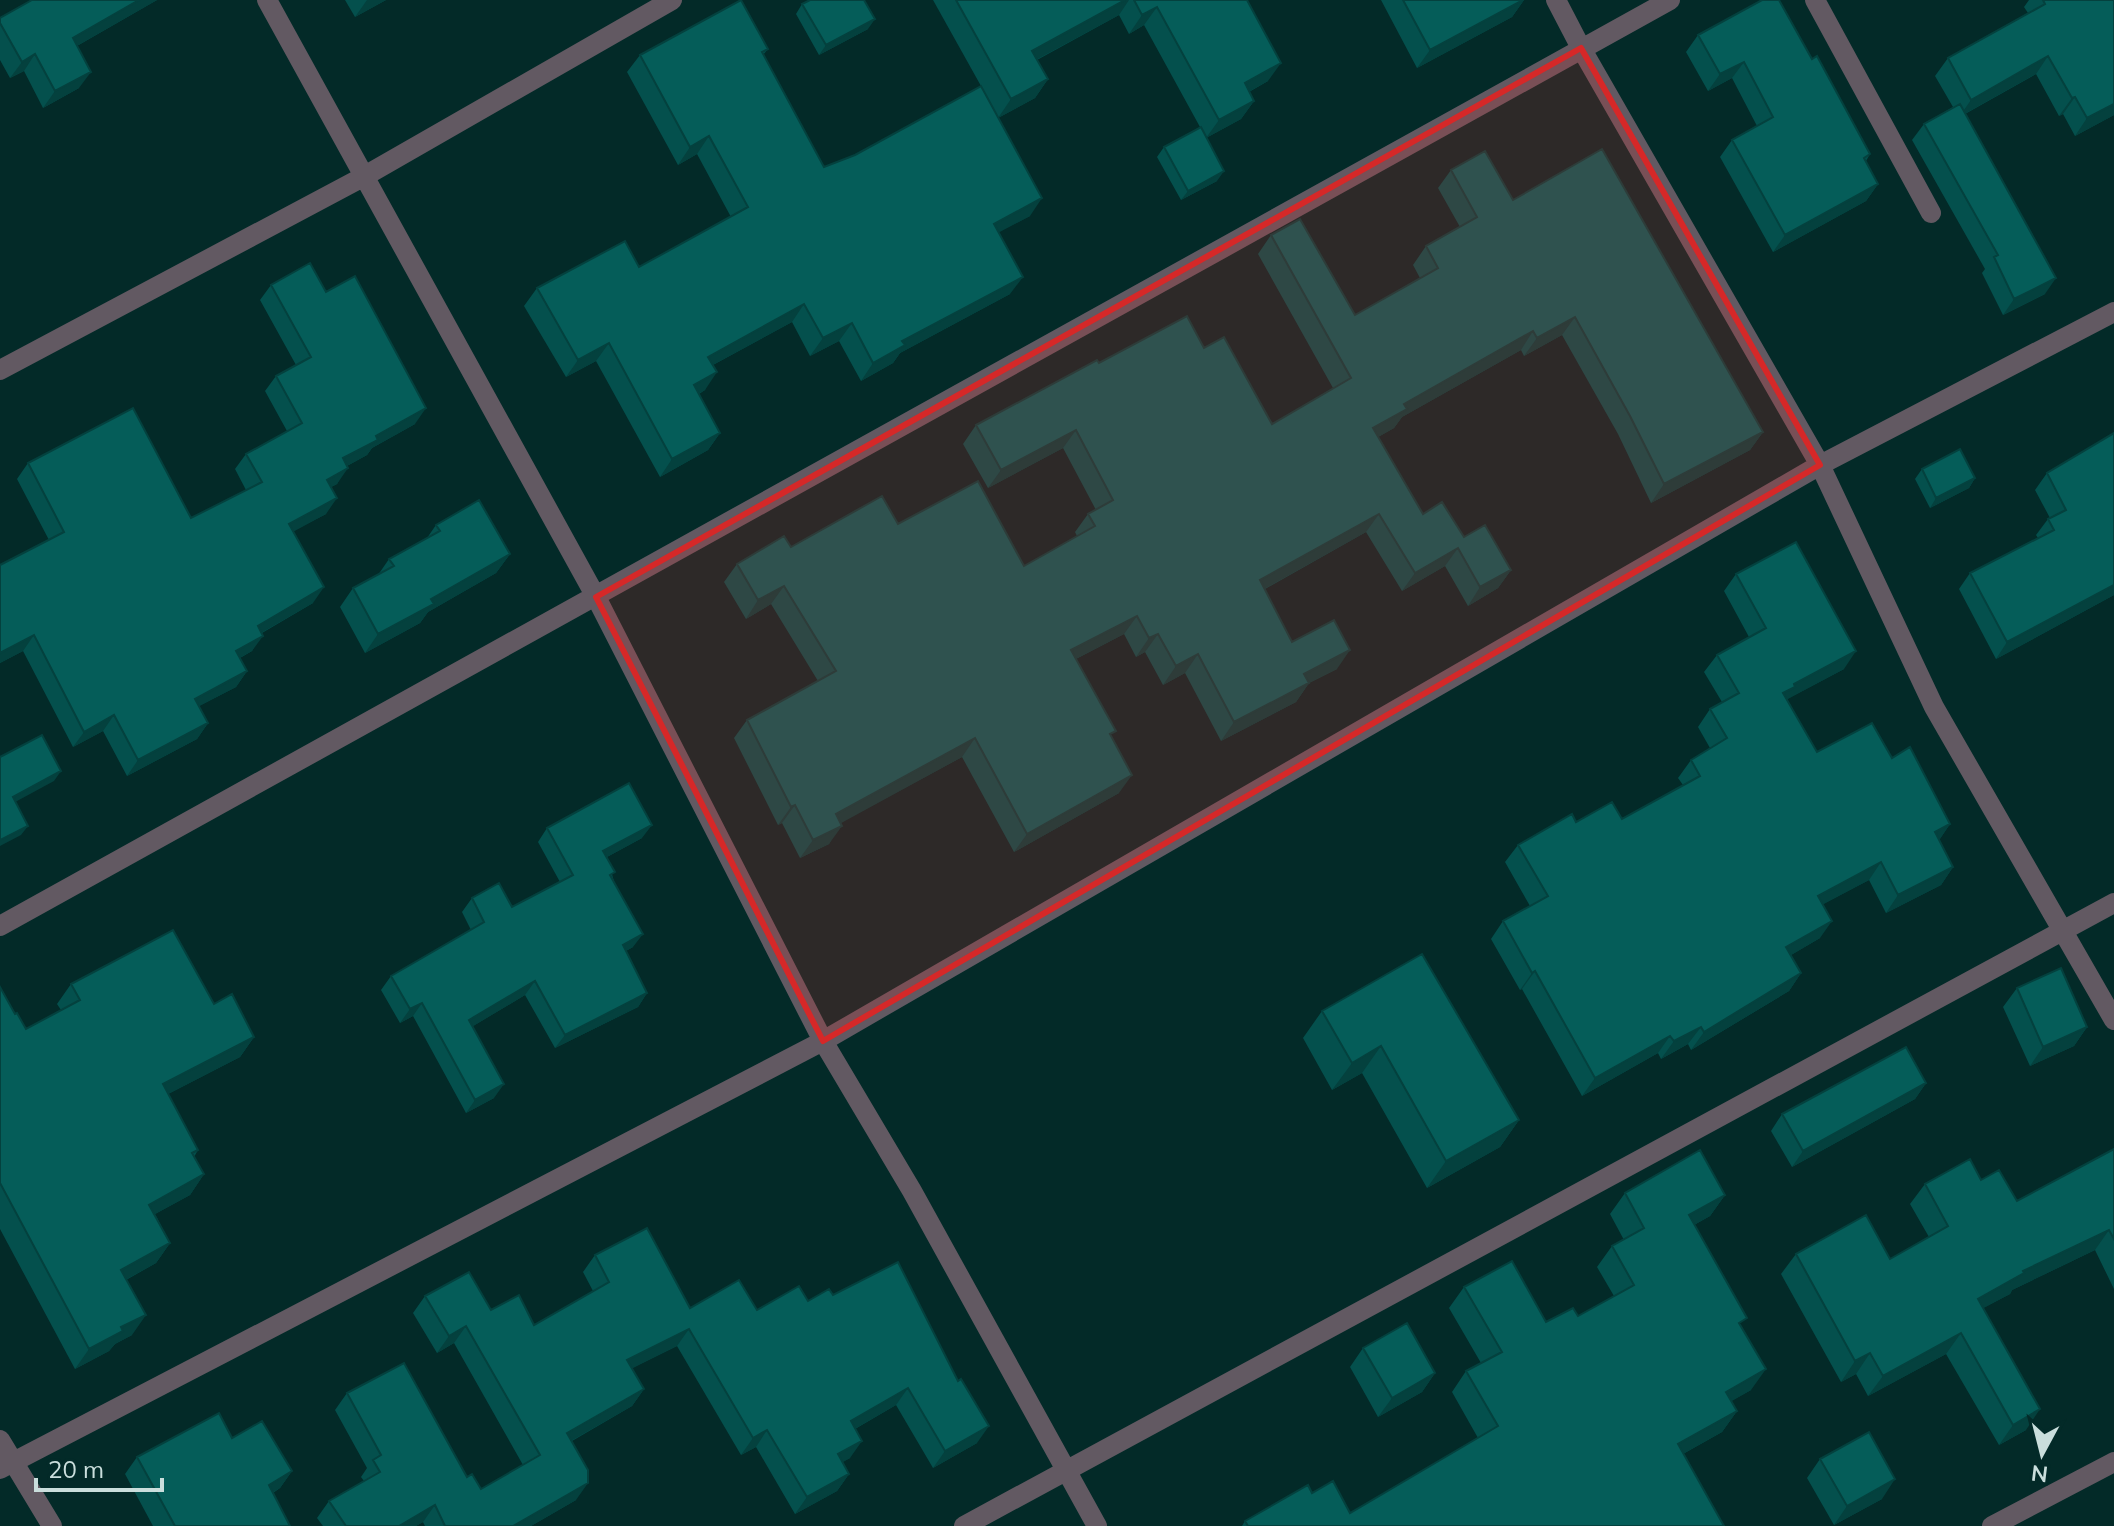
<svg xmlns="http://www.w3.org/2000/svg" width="2114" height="1526" viewBox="0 0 2114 1526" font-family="Mulish,sans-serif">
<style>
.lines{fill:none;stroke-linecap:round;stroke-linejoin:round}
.street{stroke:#625962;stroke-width:20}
.wall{fill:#04504d}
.shaded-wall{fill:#04413e}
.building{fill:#055d59;stroke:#04413e;stroke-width:2}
.marked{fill:#d62828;fill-opacity:0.2;stroke:#d62828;stroke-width:6;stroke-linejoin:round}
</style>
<rect width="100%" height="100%" fill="#032a28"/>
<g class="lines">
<path class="street" d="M267,0L596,597L823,1041L912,1191L1097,1526
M1556,0L1581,48L1820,465L1934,707L2114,1020
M1815,0L1931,213
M0,370L363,177L672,0
M0,926L1670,0
M0,1440L52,1526
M0,1469L823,1041L1820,465L2114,312
M964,1526L2114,903
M1992,1526L2114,1462"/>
</g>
<path class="wall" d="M32,0H157L77,46L79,88L43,108L24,71L10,78L0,60V18Z
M345,0H386L355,17Z
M933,0H1247L1268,81L1249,92L1254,101L1241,119L1206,138L1217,181L1181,200L1157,157L1164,147L1200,127L1144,25L1129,34L1119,15L1037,60L1048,79L1035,98L998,118L1030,216L998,232L1010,294L900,353L893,363L861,381L839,341L810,356L792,322L713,365L705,390L699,394L720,433L708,450L660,477L596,361L566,377L524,306L537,288L639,267L731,217L697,154L678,165L627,72L640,55L768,49L763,55L824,167L855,155L981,86Z
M1381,0H1524L1512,17L1417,68Z
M2029,0H2114V115L2075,136L2063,114L2059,116L2036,74L1965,114L2045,294L2003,315L1982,273L1985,269L1912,140L1924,124L1953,107L1935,76L1948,58L2028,13L2024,7Z
M802,4L868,29L819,55L796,14Z
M1698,35L1812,59L1870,154L1866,161L1878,184L1866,201L1773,252L1720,157L1732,140L1757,126L1732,78L1708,91L1686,52Z
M1451,170L1513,200L1763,432L1750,450L1651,503L1618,434L1562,335L1524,356L1521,350L1402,417L1394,428L1378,437L1423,514L1464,537L1511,570L1498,588L1468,606L1445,566L1402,591L1366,532L1265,589L1292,642L1337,669L1309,683L1296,702L1221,741L1185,673L1163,685L1145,652L1136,657L1124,634L1076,659L1111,737L1119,793L1014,852L962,757L840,823L829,844L800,858L782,823L778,825L734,738L747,720L818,681L771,604L746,619L724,582L737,564L791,547L898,524L1024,566L1077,536L1075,532L1088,514L1096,510L1063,448L988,488L963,444L976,425L1099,363L1204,348L1272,424L1333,388L1258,254L1271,235L1355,315L1420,278L1413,265L1426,246L1460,227L1438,188Z
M271,285L326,292L415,424L372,448L367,455L347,466L337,484L331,487L326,514L293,531L313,603L262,633L252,651L240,658L247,671L236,687L199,706L208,723L197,739L127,776L103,731L73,747L23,651L0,663V565L49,540L17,479L28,463L191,518L246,490L235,469L246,454L287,431L265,391L276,376L296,365L260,300Z
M2114,433V595L1996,659L1959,589L1970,573L2038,538L2036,535L2048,519L2050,518L2035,490L2047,473Z
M1922,469L1975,478L1969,488L1930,508L1915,479Z
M436,525L510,554L496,573L428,612L420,623L365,653L340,607L353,588L378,575L389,559L427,538Z
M1736,574L1844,669L1787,699L1817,752L1892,758L1950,824L1939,840L1953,867L1941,885L1886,913L1869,880L1823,904L1820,938L1791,955L1801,973L1789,991L1691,1050L1688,1044L1661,1059L1658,1053L1582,1096L1522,989L1520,990L1491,939L1503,921L1530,906L1505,862L1518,845L1576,822L1622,819L1683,785L1678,778L1691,760L1710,748L1698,727L1710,709L1722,702L1704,672L1717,655L1749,637L1724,591Z
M547,828L642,838L607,857L633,947L626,951L647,993L638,1007L555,1048L525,995L473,1026L494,1098L466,1113L413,1016L400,1023L381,990L391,976L471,930L462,912L472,898L512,907L560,882L538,842Z
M71,984L214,1004L254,1037L240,1057L168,1094L198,1150L194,1157L204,1174L190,1195L155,1214L170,1243L156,1263L126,1280L132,1335L115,1344L109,1351L75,1369L0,1229V987L15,1014L26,1029L61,1010L57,1004Z
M2017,988L2087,1027L2074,1046L2030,1066L2003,1007Z
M1322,1011L1519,1120L1500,1147L1427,1188L1362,1073L1332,1090L1303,1038Z
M1926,1083L1915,1099L1792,1167L1771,1131L1782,1114Z
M2114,1149V1289L2095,1250L2012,1290L2010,1294L1983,1308L2026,1430L1999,1445L1946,1354L1868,1396L1856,1374L1841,1382L1781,1274L1796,1254L1890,1259L1929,1237L1910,1204L1925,1184L1981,1180L2017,1201Z
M1625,1193L1725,1195L1710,1216L1694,1225L1741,1326L1751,1390L1731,1401L1737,1411L1722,1432L1683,1454L1724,1526H1242L1245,1521L1312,1493L1350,1513L1478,1438L1452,1392L1466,1371L1481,1363L1449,1308L1464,1287L1546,1322L1578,1316L1614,1296L1597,1267L1612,1246L1624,1240L1610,1214Z
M595,1255L690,1308L757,1310L808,1301L833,1295L977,1443L933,1468L896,1405L855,1429L850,1458L842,1462L849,1474L837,1491L795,1514L756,1447L741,1455L677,1346L632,1368L644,1389L632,1406L572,1441L576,1500L531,1526H425L423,1522L416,1526H323L317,1518L329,1501L364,1481L361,1477L367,1468L335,1410L347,1393L467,1477L481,1489L523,1465L454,1343L437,1353L413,1313L425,1296L491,1310L534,1325L593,1291L583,1272Z
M1363,1348L1435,1373L1422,1392L1378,1417L1350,1367Z
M232,1438L292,1471L280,1488L273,1493L290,1526H153L125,1474L137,1457Z
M1820,1459L1882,1499L1834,1525L1807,1478Z"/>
<path class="shaded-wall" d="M139,0H157L61,55L73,38Z
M367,0H386L355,17Z
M1125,0H1129L1119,15L1019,69L1032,51Z
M1524,0L1512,17L1417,68L1430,50Z
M1157,7L1144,25L1129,34L1142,15Z
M875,19L868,29L819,55L826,45Z
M35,54L24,71L10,78L22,62Z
M2048,56L2036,74L1959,117L1971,100Z
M1744,62L1732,78L1708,91L1720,74Z
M1281,63L1268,81L1232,101L1245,83Z
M91,72L79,88L43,108L55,91Z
M1048,79L1035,98L998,118L1011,99Z
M2075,97L2063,114L2059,116L2072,98Z
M1254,101L1241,119L1206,138L1219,120Z
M2114,104V115L2075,136L2087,118Z
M709,136L697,154L678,165L690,147Z
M1224,171L1217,181L1181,200L1188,191Z
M1878,184L1866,201L1773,252L1785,235Z
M1042,198L1030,216L981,242L994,224Z
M1023,277L1010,294L900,353L893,363L861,381L873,363L902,341Z
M2056,278L2045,294L2003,315L2014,299Z
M804,304L792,322L696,374L708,357Z
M1575,317L1562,335L1524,356L1537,338Z
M852,323L839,341L810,356L823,338Z
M1533,331L1521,350L1402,417L1394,428L1361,447L1373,428L1404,404Z
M609,343L596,361L566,377L578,360Z
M717,372L705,390L682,403L694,385Z
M426,408L415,424L372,448L367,455L332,474L343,458L376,436Z
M1076,430L1063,448L988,488L1001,470Z
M1763,432L1750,450L1651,503L1664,484Z
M720,433L708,450L660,477L672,459Z
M348,468L337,484L316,495L327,480Z
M1975,478L1969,488L1930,508L1936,498Z
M337,498L326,514L278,540L289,524Z
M1379,514L1366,532L1248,598L1260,580Z
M1458,548L1445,566L1402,591L1415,573Z
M510,554L496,573L428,612L420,623L365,653L378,634L431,599Z
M1511,570L1498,588L1468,606L1480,587Z
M2114,585V595L1996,659L2007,642Z
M784,586L771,604L746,619L758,600Z
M324,587L313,603L247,641L258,626Z
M1137,616L1124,634L1058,668L1071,650Z
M1158,634L1145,652L1136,657L1149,638Z
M34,635L23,651L0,663V653Z
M263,636L252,651L225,666L236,651Z
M1350,650L1337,669L1291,692L1304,674Z
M1856,651L1844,669L1786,700L1783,693L1794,684Z
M1198,654L1185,673L1163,685L1176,666Z
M247,671L236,687L184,714L195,699Z
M1309,683L1296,702L1221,741L1234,722Z
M114,715L103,731L73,747L84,732Z
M208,723L197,739L127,776L138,760Z
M975,738L962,757L823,833L836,814Z
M61,771L54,781L6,807L13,797Z
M1132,775L1119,793L1014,852L1027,834Z
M795,805L782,823L778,825L791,807Z
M1950,824L1938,842L1935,832Z
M652,825L642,838L594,864L603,851Z
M28,826L21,835L0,846V840Z
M842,826L829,844L800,858L813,840Z
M1881,862L1869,880L1805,914L1818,896Z
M1953,867L1941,885L1886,913L1898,895Z
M1832,921L1820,938L1774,965L1786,947Z
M643,934L633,947L613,958L623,945Z
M1535,971L1522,989L1520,990L1532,973Z
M1801,973L1789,991L1691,1050L1704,1032Z
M535,981L525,995L460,1034L469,1020Z
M647,993L638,1007L555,1048L565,1035Z
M422,1003L413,1016L400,1023L410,1009Z
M1701,1027L1688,1044L1661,1059L1674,1041Z
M2087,1027L2074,1046L2030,1066L2043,1047Z
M1670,1036L1658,1053L1582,1096L1595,1078Z
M254,1037L240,1057L149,1104L163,1084Z
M1381,1046L1362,1073L1332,1090L1352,1063Z
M1926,1083L1915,1099L1792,1167L1803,1151Z
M504,1084L494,1098L466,1113L475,1100Z
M1519,1120L1500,1147L1427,1188L1446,1161Z
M204,1174L190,1195L135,1225L149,1205Z
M1725,1195L1710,1216L1674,1236L1689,1215Z
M2109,1230L2095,1250L2012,1290L2010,1294L1963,1319L1978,1299L2023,1271Z
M170,1243L156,1263L107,1290L121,1270Z
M146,1315L132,1335L115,1344L109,1351L75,1369L89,1349L121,1327Z
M466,1326L454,1343L437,1353L449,1336Z
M689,1329L677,1346L615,1377L627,1360Z
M1961,1333L1946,1354L1868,1396L1883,1376Z
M1870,1353L1856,1374L1841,1382L1855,1361Z
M1766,1369L1751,1390L1711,1413L1726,1392Z
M1435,1373L1422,1392L1378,1417L1392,1398Z
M908,1388L896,1405L839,1438L851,1421Z
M644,1389L632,1406L555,1450L567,1433Z
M2040,1409L2026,1430L1999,1445L2013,1425Z
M1737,1411L1722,1432L1663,1465L1678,1444Z
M989,1426L977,1443L933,1468L945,1451Z
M767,1430L756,1447L741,1455L753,1438Z
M862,1441L850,1458L826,1472L838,1454Z
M292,1471L280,1488L257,1502L269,1485Z
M849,1474L837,1491L795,1514L807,1497Z
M1895,1479L1882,1499L1834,1525L1847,1506Z
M588,1483L576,1500L531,1526H513Z
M435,1505L423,1522L416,1526H399Z"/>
<path class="building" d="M32,0H139L73,38L91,72L55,91L35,54L22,62L0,23V18Z
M741,0L768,49L762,52L824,167L855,155L981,86L1042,198L994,224L1023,277L902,341L905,345L873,363L852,323L823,338L804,304L708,357L717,372L694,385L720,433L672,459L609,343L578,360L537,288L625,241L639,267L748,207L709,136L690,147L640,55Z
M810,0H864L875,19L826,45L802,4Z
M956,0H1125L1032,51L1048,79L1011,99Z
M1134,0H1247L1281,63L1245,83L1254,101L1219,120L1157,7L1142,15Z
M1403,0H1523L1430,50Z
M1762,0H1779L1812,59L1817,56L1870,154L1864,158L1878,184L1785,235L1732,140L1773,117L1744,62L1720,74L1698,35Z
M2043,0H2114V104L2087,118L2075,97L2072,98L2048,56L1971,100L1948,58L2045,4Z
M1960,104L2056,278L2014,299L1994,257L1998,255L1924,124Z
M1201,127L1224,171L1188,191L1164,147Z
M1602,149L1763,432L1664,484L1630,416L1575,317L1537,338L1533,331L1404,404L1407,409L1373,428L1423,514L1442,502L1464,537L1485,525L1511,570L1480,587L1458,548L1415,573L1379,514L1260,580L1292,642L1334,620L1350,650L1304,674L1309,683L1234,722L1198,654L1176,666L1158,634L1149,638L1137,616L1071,650L1116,731L1110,734L1132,775L1027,834L975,738L836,814L842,826L813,840L795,805L791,807L747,720L836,671L784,586L758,600L737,564L784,536L791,547L882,496L898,524L978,481L1024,566L1095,526L1088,514L1113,500L1076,430L1001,470L976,425L1097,360L1099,363L1187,316L1204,348L1224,337L1272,424L1351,378L1271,235L1300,219L1355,315L1438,268L1426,246L1477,217L1451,170L1485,151L1513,200Z
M310,263L326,292L355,276L426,408L376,436L378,440L343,458L348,468L327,480L337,498L289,524L324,587L258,626L263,636L236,651L247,671L195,699L208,723L138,760L114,715L84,732L34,635L0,653V565L64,532L28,463L133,408L191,518L262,482L246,454L302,423L276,376L311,357L271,285Z
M2114,433V585L2007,642L1970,573L2054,530L2048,519L2066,510L2047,473Z
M1960,449L1975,478L1936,498L1922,469Z
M479,500L510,554L431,599L434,604L378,634L353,588L394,566L389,559L440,531L436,525Z
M1796,542L1856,651L1794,684L1795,687L1783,693L1817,752L1872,723L1892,758L1910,747L1950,824L1935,832L1953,867L1898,895L1881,862L1818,896L1832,921L1786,947L1801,973L1704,1032L1701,1027L1674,1041L1670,1036L1595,1078L1535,971L1532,973L1503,921L1548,896L1518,845L1572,814L1576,822L1612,802L1622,819L1700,776L1691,760L1727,738L1710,709L1739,693L1717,655L1766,628L1736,574Z
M42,735L61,771L13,797L28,826L0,840V757Z
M629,783L652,825L603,851L615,872L610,875L643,934L623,945L647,993L565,1035L535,981L469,1020L504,1084L475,1100L422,1003L410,1009L391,976L484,922L472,898L499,883L512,907L573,875L547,828Z
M173,930L214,1004L232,994L254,1037L163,1084L198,1150L192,1153L204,1174L149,1205L170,1243L121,1270L146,1315L121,1327L123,1331L89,1349L0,1183V987L15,1014L17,1013L26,1029L80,1000L71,984Z
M1422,954L1519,1120L1446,1161L1381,1046L1352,1063L1322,1011Z
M2061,968L2087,1027L2043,1047L2017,988Z
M1906,1047L1926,1083L1803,1151L1782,1114Z
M2114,1149V1239L2109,1230L2023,1271L2024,1273L1978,1299L2040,1409L2013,1425L1961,1333L1883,1376L1870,1353L1855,1361L1796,1254L1866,1215L1890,1259L1948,1226L1925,1184L1970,1159L1981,1180L1999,1170L2017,1201Z
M1700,1150L1725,1195L1689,1215L1747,1318L1739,1323L1766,1369L1726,1392L1737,1411L1678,1444L1724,1526H1248L1245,1521L1308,1485L1312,1493L1333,1481L1350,1513L1498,1426L1466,1371L1502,1352L1464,1287L1512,1261L1546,1322L1573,1308L1578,1316L1634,1285L1612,1246L1644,1228L1625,1193Z
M647,1228L690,1308L739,1280L757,1310L799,1286L808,1301L829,1289L833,1295L898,1262L958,1381L961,1379L989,1426L945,1451L908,1388L851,1421L862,1441L838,1454L849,1474L807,1497L767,1430L753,1438L689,1329L627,1360L644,1389L567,1433L588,1470V1483L513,1526H445L435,1505L399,1526H346L329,1501L380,1472L373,1460L381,1455L347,1393L404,1363L467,1477L472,1474L481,1489L540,1455L466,1326L449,1336L425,1296L469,1272L491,1310L519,1295L534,1325L609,1282L595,1255Z
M1407,1323L1435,1373L1392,1398L1363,1348Z
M219,1413L232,1438L262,1421L292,1471L269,1485L290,1526H175L137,1457Z
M1869,1432L1895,1479L1847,1506L1820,1459Z"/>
<path class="marked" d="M1581,48L1820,465L823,1041L596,597Z"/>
<g transform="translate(2042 1454) rotate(187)" stroke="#032a28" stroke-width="6" paint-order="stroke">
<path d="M0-6L14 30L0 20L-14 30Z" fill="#cadedc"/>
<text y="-12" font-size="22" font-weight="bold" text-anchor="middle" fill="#cadedc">N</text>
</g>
<path d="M36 1478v12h126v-12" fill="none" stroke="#cadedc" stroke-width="4"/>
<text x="48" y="1478" font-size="24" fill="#cadedc" stroke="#032a28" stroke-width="6" paint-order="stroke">20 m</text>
</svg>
